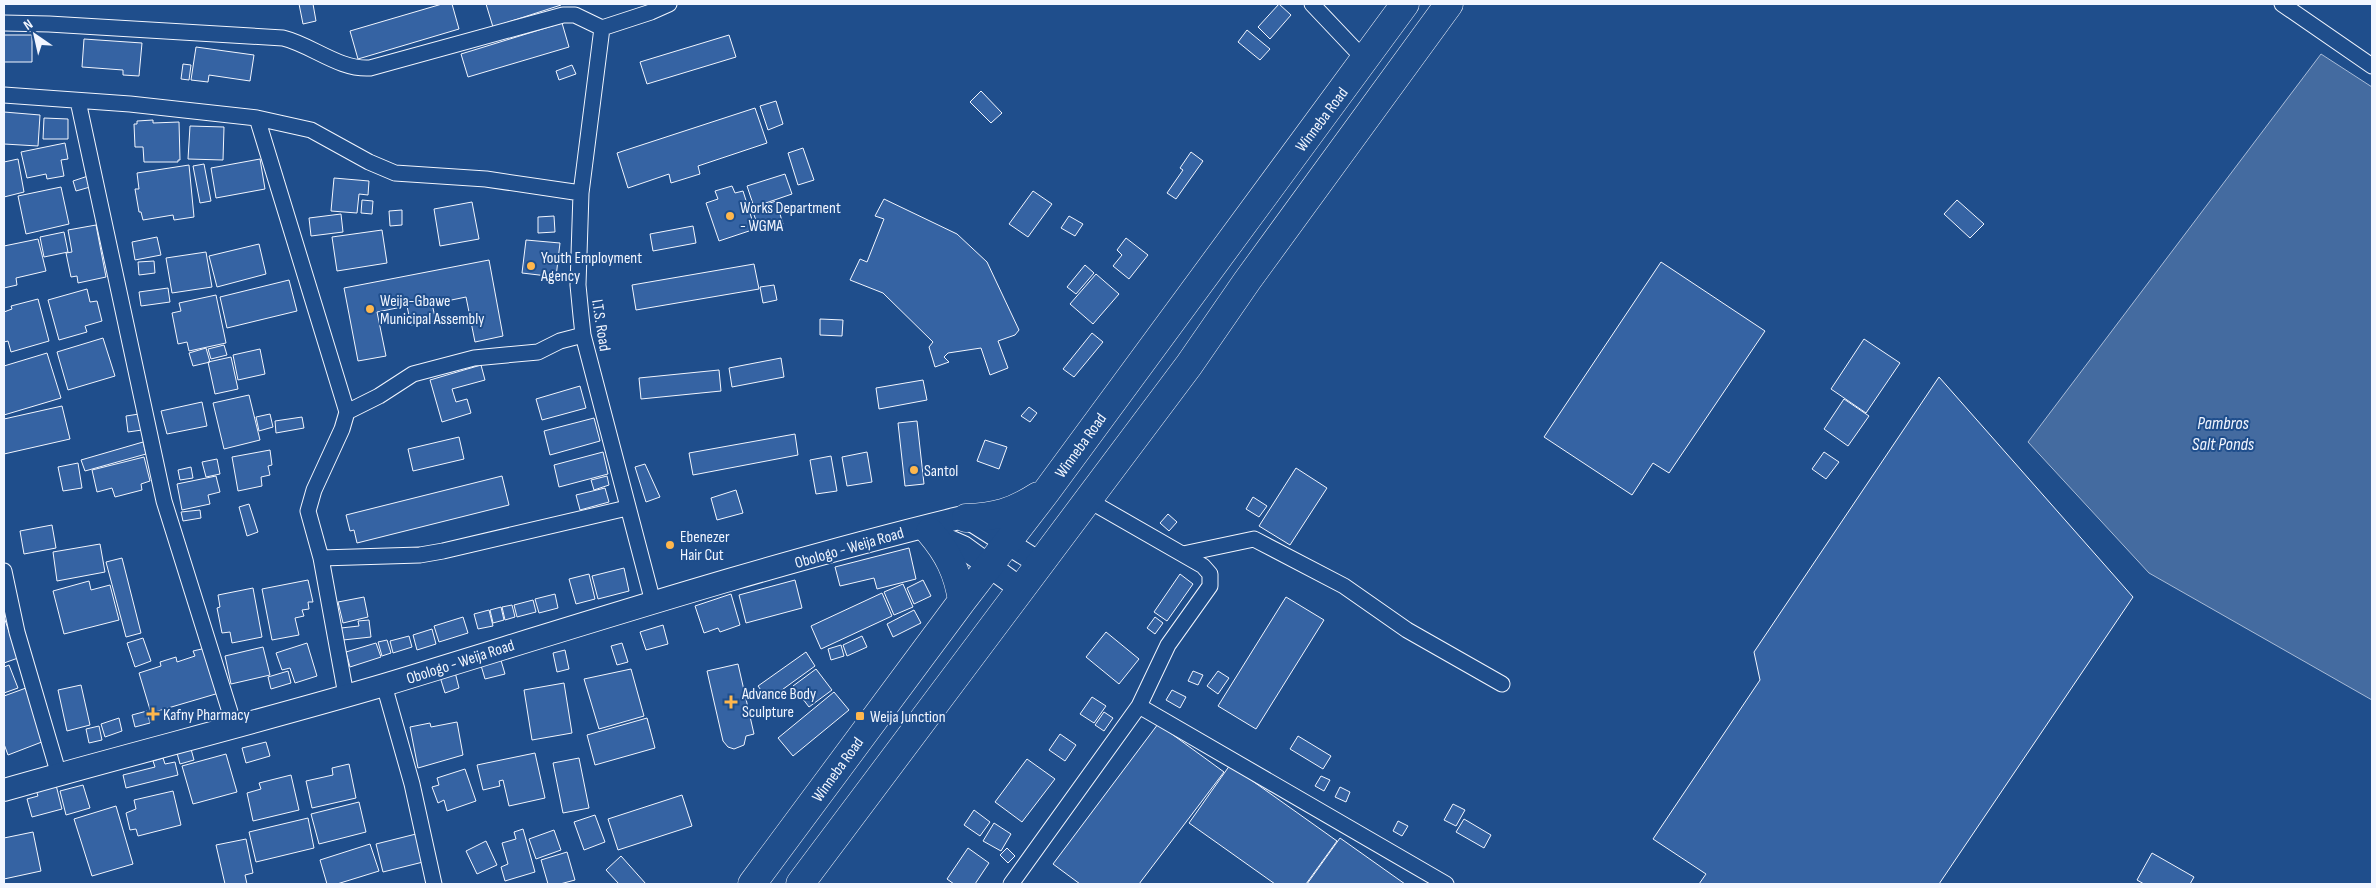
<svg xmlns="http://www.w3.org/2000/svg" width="2376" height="888" viewBox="0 0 2376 888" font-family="'Sofia Sans Condensed',sans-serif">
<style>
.water{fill:#446ba0;stroke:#a8bbd7}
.building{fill:#3563a3;stroke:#f2f6ff}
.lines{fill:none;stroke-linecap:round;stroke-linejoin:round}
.street-casing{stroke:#f2f6ff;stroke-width:17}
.secondary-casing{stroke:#f2f6ff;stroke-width:24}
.highway-casing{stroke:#f2f6ff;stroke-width:29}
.street{stroke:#1f4e8c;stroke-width:15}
.secondary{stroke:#1f4e8c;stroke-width:22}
.highway{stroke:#1f4e8c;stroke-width:28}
.poi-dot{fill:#ffb74d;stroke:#1f4e8c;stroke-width:2}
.labels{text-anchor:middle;stroke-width:4;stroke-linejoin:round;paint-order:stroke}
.street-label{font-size:16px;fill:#f2f6ff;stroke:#1f4e8c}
.poi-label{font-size:16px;fill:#f2f6ff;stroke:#1f4e8c;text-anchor:start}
.water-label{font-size:18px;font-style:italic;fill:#f2f6ff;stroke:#1f4e8c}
</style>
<rect width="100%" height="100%" fill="#1f4e8c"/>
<path class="water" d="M2321,54L2372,87V700L2149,573L2028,442Z"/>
<path class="building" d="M299,4H313L316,21L303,24Z
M442,4H452L459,29L358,59L350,31Z
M486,4H561V5L493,27Z
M1279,4L1291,15L1270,39L1258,27Z
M562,23L569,47L468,77L461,54Z
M1247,30L1270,49L1260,60L1238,42Z
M4,35H32V62H4Z
M729,35L736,57L647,84L640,62Z
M84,39L142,43L139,76L123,75V70L82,67Z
M196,47L254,55L250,81L209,75L208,82L191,80Z
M183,64L191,65L189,80L181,79Z
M572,65L576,74L559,80L556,71Z
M981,91L1002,113L991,123L970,102Z
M776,101L783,124L768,130L760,106Z
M755,108L767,143L698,166L700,174L671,183L669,174L628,188L617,153Z
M4,112L40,115L38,146L4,144Z
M44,118L68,119V139H43Z
M153,120V123L179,122L180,160H178V162H144L143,147H135L134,124H137V121Z
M190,126L224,127L223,160L188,159Z
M65,143L68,159L61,160L64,176L47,179L46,174L27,178L21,152Z
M803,148L814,180L798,185L788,153Z
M1191,152L1203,161L1176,199L1167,193L1183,170L1180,168Z
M18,159L24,192L4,197V162Z
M260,159L265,189L216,198L211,168Z
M204,164L211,201L200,203L193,166Z
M189,165L194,217L174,220L173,215L143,220L141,212H139L135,189H139L137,173Z
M785,174L792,194L754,207L747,186Z
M88,176L90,187L76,191L73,181Z
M334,178L369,181L368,195L359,194L357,213L331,211Z
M732,186L735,193L743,191L755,229L719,241L706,203L718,199L715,191Z
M61,187L69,224L26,234L18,196Z
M1033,191L1052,204L1028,237L1009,224Z
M884,199L957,234L987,262L1019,330L1015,335L998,341L1008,368L990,375L981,348L948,353L944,357L949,362L935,367L929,347L933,342L883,293L850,280L860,259L867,262L884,219L875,216Z
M362,200L373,201L372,214L361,213Z
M1957,200L1984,224L1970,238L1944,214Z
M776,201L783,224L760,232L752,209Z
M472,202L479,239L440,246L434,209Z
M402,210V225L390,226L389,211Z
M341,214L343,232L311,236L309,218Z
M554,216L555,232L538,233V217Z
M1069,216L1083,224L1075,236L1061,228Z
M96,225L106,277L78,283L77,276L71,277L66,253L72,252L68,230Z
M693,226L696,243L653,251L650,234Z
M382,230L387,263L337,271L332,237Z
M64,232L68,252L44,257L40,237Z
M157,237L161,255L135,260L132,242Z
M1126,238L1148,255L1129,279L1113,266L1122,255L1117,250Z
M38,239L46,271L16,278L17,285L4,288V246Z
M526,240L560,243L556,277L522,273Z
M259,244L266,274L217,287L209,256Z
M206,252L212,287L172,293L166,258Z
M489,260L503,336L475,342L466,297L432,304L436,321L411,325L407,306L377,312L386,356L358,361L344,288Z
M154,261L155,273L139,275L138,262Z
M1661,262L1765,331L1669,473L1653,463L1632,495L1544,437Z
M754,264L759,289L636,310L632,285Z
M1085,265L1094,273L1076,294L1067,287Z
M1096,274L1119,294L1093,324L1070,304Z
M289,280L297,311L227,328L220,297Z
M774,285L777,300L763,303L760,287Z
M168,288L170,302L141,306L139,292Z
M87,289L90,302L97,301L102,321L85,326L87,332L59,340L48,300Z
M216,295L226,343L189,351L187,342L178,344L172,313L181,311L179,303Z
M38,299L49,341L11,352L8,341L4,342V312L12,309L11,306Z
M820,319L843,320L842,336L820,335Z
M1092,333L1103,342L1074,377L1063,369Z
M103,338L115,376L68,390L57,352Z
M1864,339L1900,363L1866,413L1831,389Z
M224,345L227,355L211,359L208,349Z
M206,348L210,362L193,366L189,353Z
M260,349L265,374L238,380L233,355Z
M47,353L61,398L4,415V366Z
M231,357L238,389L215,394L208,362Z
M781,358L784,377L732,387L729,368Z
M481,365L485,380L452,389L456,402L467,399L471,413L442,422L430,380Z
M719,370L721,391L641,399L639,378Z
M1939,377L2133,597L1939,884H1699L1706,874L1653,839L1760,680L1754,652Z
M923,380L927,400L879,409L876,388Z
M580,386L586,408L542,420L536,399Z
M249,395L260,440L224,449L213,403Z
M1844,399L1869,416L1848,446L1824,429Z
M202,402L207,426L167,434L161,411Z
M62,406L70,439L4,454V419Z
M1029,407L1037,413L1030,422L1021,416Z
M139,414L142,430L128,432L126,416Z
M270,414L273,427L259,431L256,417Z
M302,417L304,428L276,433L275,421Z
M594,418L600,441L550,455L544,431Z
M917,421L924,484L905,486L898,423Z
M795,434L798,455L693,475L689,453Z
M459,437L464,459L413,471L408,449Z
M985,440L1007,447L999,469L977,461Z
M143,442L146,454L85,471L81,460Z
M270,450L272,465L268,466L270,475L261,477L262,486L238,491L232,457Z
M603,452L608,474L559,487L554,465Z
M867,452L872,482L847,486L842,457Z
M1824,452L1839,462L1826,479L1812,469Z
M831,456L837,491L816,494L810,460Z
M144,457L150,481L141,484L142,490L115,497L112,488L97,492L92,470Z
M217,459L220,474L206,477L202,462Z
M78,463L82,488L63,491L58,467Z
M645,464L660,497L646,502L635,467Z
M191,467L193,478L180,480L178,470Z
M1296,468L1327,488L1290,545L1259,526Z
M216,476L220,492L208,495L210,504L182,510L177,484Z
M502,476L509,505L357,543L354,530L350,531L346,515Z
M607,476L609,485L594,490L591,480Z
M605,488L609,502L580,510L576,495Z
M736,490L743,513L717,520L711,498Z
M1253,497L1267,506L1259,517L1246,509Z
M249,504L258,532L247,536L239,507Z
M200,510L201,518L183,521L181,512Z
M1168,514L1177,522L1169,531L1160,523Z
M52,525L56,548L24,554L20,531Z
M100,544L105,572L57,581L53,552Z
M909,548L916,579L877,589L874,578L840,586L835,567Z
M122,558L141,633L126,637L106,562Z
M624,568L629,591L598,599L592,576Z
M589,574L595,599L576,604L569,579Z
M1180,574L1193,584L1167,621L1154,612Z
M308,580L313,602H308L309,609L302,610L304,616L295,618L299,635L272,640L262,589Z
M795,580L802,608L746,623L739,595Z
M923,580L931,596L914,604L907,588Z
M89,581L91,590L110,585L119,620L64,634L53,591Z
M903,584L913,607L894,615L884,592Z
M253,588L262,637L232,643L230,632L222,633L217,608L220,607L218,595Z
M882,593L892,616L821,649L811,626Z
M555,594L558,608L539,613L535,599Z
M731,594L740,625L720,632L718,628L704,633L695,606Z
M364,597L368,617L343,623L338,602Z
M1286,597L1324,620L1256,729L1218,706Z
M533,600L536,612L517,617L514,605Z
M512,605L515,617L505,620L502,607Z
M501,607L504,620L493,623L490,610Z
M489,610L493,626L478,629L474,614Z
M914,610L921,623L893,637L887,624Z
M4,617L18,658L4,663Z
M463,617L468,633L439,642L434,626Z
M1155,617L1163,623L1155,634L1147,628Z
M369,620L371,637L343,640L341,628L359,626L358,621Z
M663,625L668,644L646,650L640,632Z
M432,629L436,644L417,650L413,635Z
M1106,632L1139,659L1119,684L1086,657Z
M409,636L412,647L393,653L390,641Z
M862,636L867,647L847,656L843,645Z
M143,638L151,661L135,667L127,643Z
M387,640L391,653L382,656L378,642Z
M307,643L317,676L295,683L290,668L282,670L276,653Z
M376,643L381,657L350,667L346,652Z
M622,643L628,662L617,665L611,646Z
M841,645L844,656L831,660L828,649Z
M263,647L270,675L231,684L225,656Z
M206,648L219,693L151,713L139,673L161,666L160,662L176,657L177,662L195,656L193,651Z
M565,650L569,669L557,672L553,653Z
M806,652L815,666L768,700L758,686Z
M500,657L505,674L485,679L480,662Z
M738,664L754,734L746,736L744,745L734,749L728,747L723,741L707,671Z
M9,665L18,688L4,693V667Z
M631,669L644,716L599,729L584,679Z
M816,669L832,690L809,707L793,686Z
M288,671L291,683L271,689L268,677Z
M1193,671L1203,675L1198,685L1188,681Z
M1218,671L1229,678L1218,694L1207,686Z
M455,672L459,688L445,693L440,677Z
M564,683L572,733L532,740L524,690Z
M81,685L90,725L67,731L58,690Z
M26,688L47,740L8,755L4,744V696Z
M1172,690L1186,697L1180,708L1166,700Z
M834,692L849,710L793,756L778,738Z
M1092,697L1106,706L1094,723L1080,714Z
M147,711L150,723L135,727L132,715Z
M1104,712L1113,718L1104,731L1095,725Z
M119,718L122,731L105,737L101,724Z
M647,718L655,748L595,765L587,735Z
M457,722L463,755L418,768L410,727L430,723L431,727Z
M1158,724L1224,772L1139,884H1080L1053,864Z
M99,726L102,740L89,743L86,729Z
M1060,734L1076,745L1065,761L1049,750Z
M1298,736L1331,756L1323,769L1290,749Z
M266,742L270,756L246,763L242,748Z
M191,749L194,760L180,764L177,753Z
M535,753L545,798L509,806L503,780L499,781L500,786L483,790L477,765Z
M226,754L237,792L193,804L182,766Z
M163,758L165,764L175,762L178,775L126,788L123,775L155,767L153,761Z
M579,758L589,808L563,813L553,763Z
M1027,759L1055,779L1022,822L995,802Z
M349,764L356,798L312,808L306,781L333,775L332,768Z
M1230,765L1337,841L1306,884H1275L1189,823Z
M465,769L476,801L447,811L444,800L438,803L432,787L439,785L437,778Z
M291,775L299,810L253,821L247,793L261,789L259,783Z
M1321,776L1330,780L1324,791L1315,786Z
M56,785L62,809L32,817L27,799L38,796L36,790Z
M83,785L90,808L66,815L60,791Z
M1340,787L1350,792L1346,802L1335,797Z
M173,791L181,825L138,836L136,829L130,830L126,813L136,809L134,800Z
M682,795L692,826L618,850L608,819Z
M359,802L366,832L319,844L311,814Z
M1453,804L1465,810L1456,826L1444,820Z
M116,806L133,864L92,876L74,819Z
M974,810L990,822L980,836L964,825Z
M595,815L605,842L584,850L574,822Z
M308,818L314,848L256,862L249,832Z
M1464,819L1491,835L1484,848L1456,832Z
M1398,821L1408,826L1402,836L1393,831Z
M994,823L1011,834L1001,851L983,841Z
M523,829L535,872L505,881L501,867L508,864L502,843L516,839L514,832Z
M554,830L561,850L536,859L529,839Z
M33,832L41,871L4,879V838Z
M416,834L423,862L383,872L376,844Z
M1340,838L1405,884H1307Z
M246,839L253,873L245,875L247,884H225L216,845Z
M486,841L497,865L477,874L466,851Z
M370,844L379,871L337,884H327L320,860Z
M968,848L989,863L975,884H954L947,879Z
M1007,848L1015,856L1008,863L1000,855Z
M567,852L575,880L560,884H548L541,860Z
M2152,853L2194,877L2190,884H2144L2137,880Z
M621,856L646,884H619L606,870Z"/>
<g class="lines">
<g class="street-casing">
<path id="street" d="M1312,4L1365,60
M2282,4L2372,66
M4,23L49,24L283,38C312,45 339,70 370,68L563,15H575L602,28
M4,95L130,104L257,118L311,130L369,162L395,173L486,179L581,193
M78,101L164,501L235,728
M257,118L347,412L342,429L314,490L308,511L321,558L346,695
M347,412L379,396L413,374L474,358L538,352L560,341L583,335
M1183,554L1254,539L1344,586L1407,630L1502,684
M321,558L420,555L443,551L627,508
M4,571L17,632L59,775
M653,602L583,335L581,316L578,285L581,193L602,28L651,12L669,4
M384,685L412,784L434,884
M1139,706L1446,884
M1011,884L1139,706L1168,645L1210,586V574L1203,566L1088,500"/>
</g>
<g class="secondary-casing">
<path id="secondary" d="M929,532L963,547L1021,589
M4,790C130,754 258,722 384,685C575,627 765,565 959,518H966L976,523L1039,563"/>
</g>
<g class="highway-casing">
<path id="highway" d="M966,518C996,517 1013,512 1038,496
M930,532C948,553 958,573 962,601
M752,884L962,601L1046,492L1405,4
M800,884L1189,365L1247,281L1449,4"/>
</g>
<use href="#street" class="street"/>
<use href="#secondary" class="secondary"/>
<use href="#highway" class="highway"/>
</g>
<g class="poi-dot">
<circle cx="730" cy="216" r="5"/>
<circle cx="531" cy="266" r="5"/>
<circle cx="370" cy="309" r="5"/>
<circle cx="914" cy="470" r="5"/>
<circle cx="670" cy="545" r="5"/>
<path d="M728.5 694.5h5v5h5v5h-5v5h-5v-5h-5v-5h5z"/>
<path d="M150.5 706.5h5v5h5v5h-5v5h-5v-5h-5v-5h5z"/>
<rect x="855" y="711" width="10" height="10" rx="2.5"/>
</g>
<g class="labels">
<g class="street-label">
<text transform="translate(1321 119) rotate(-53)" y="6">Winneba Road</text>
<text transform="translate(602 325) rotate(81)" y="6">I.T.S. Road</text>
<text transform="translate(1080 445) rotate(-54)" y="6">Winneba Road</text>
<text transform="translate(849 547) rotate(-16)" y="6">Obologo - Weija Road</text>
<text transform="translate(460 661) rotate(-18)" y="6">Obologo - Weija Road</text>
<text transform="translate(837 769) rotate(-54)" y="6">Winneba Road</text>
</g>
<g class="poi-label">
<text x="740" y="213">Works Department<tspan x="740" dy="18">- WGMA</tspan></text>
<text x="541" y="263">Youth Employment<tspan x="541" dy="18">Agency</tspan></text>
<text x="380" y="306">Weija-Gbawe<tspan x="380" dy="18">Municipal Assembly</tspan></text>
<text x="924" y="476">Santol</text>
<text x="680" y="542">Ebenezer<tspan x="680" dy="18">Hair Cut</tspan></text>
<text x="742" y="699">Advance Body<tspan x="742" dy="18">Sculpture</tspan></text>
<text x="163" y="720">Kafny Pharmacy</text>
<text x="870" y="722">Weija Junction</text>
</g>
<g class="water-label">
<text x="2223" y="429">Pambros<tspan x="2223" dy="21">Salt Ponds</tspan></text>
</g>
</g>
<rect width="2376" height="888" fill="none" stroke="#f2f6ff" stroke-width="10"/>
<g transform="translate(35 35) rotate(326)" stroke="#1f4e8c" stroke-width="4" paint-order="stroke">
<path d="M0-4L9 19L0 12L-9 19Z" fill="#f2f6ff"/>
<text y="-8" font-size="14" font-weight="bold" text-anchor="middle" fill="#f2f6ff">N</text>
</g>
</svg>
